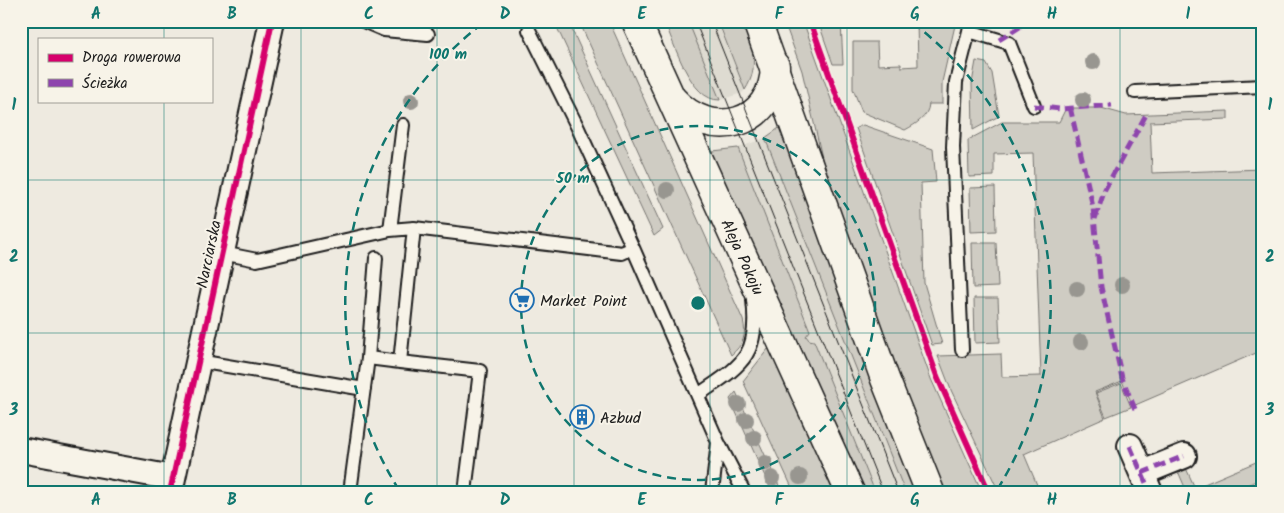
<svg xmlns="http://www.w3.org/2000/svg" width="1284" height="513" viewBox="0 0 1284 513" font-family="Kalam,sans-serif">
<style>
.built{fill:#dedbd1}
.green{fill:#cfccc3;stroke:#767470}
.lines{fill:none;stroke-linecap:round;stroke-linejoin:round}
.service-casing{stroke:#1c1c1c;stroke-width:16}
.minor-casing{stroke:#1c1c1c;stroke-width:28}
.secondary-casing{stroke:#1c1c1c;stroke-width:31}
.service{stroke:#f7f3e8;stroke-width:12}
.minor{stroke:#f7f3e8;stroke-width:24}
.secondary{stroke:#f7f3e8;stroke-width:28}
.tram{stroke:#1c1c1c;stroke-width:1}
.quiet{stroke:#8e44ad;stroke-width:5;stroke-dasharray:10 5;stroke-linecap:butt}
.cycleway-casing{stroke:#f7f3e8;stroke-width:9}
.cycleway{stroke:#d6006c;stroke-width:6}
.tree{fill:#989690}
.grid{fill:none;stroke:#0f766e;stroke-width:1;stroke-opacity:0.55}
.ring{fill:none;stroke:#0f766e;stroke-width:2.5;stroke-dasharray:9 6}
.labels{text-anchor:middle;stroke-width:4;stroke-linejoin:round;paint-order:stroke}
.street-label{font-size:16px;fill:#1c1c1c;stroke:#f7f3e8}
.poi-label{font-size:16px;fill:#1c1c1c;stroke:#f7f3e8;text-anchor:start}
.centre{fill:#0f766e;stroke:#f7f3e8;stroke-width:2.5}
.ring-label{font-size:15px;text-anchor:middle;font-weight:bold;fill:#0f766e;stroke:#f7f3e8;stroke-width:4;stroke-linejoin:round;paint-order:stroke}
.neatline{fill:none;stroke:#0f766e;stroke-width:2}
.grid-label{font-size:16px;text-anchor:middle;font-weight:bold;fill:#0f766e}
</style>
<rect width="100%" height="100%" fill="#eeeae0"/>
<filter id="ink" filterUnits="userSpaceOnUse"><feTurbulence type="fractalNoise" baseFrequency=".02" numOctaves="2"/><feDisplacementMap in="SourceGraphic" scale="10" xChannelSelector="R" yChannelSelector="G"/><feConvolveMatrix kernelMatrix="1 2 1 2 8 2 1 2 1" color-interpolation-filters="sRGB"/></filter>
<g filter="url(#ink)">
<path class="built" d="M686,21H717L745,90L742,93L720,100Z
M765,138L882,435L905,492H875L814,341L809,340L806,335L810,331L738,148Z"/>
<path class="green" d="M554,21H568L663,229L654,236Z
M579,21H609L743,320C747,335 743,345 731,355Z
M664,21H688L720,100C690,101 675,44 664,21Z
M718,21H745C752,46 760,67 745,90Z
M784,21H803L931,379L982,492L943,490L899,378L823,162L802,71Z
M818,21H841L843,64H833Z
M956,21L942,82V104H929C928,117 916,124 905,130L862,112L853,89V42H877L878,65L901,64V67L918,66L917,22Z
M976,61L986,63L992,73L999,116L973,130L972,83Z
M1066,108H1101L1126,115L1228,111V119L1150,122L1152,173L1263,169V350L1133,406L1122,381L1095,392L1105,418L1024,454L1040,492H999L951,390L938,356L1001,354L1002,377L1041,376L1033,153L994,154V176L969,177L968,140L1002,122H1059Z
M863,125L933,149L936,182L921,183L924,283L942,344L932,345L856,128Z
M782,126L915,492H905L765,138Z
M738,148L810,331L806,336L809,340L814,341L875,492H865L711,153L712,151Z
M995,187L996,231L971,232L970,188Z
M972,243H996L998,287L973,288Z
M974,298H998L1000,342L975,343Z
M768,349H770L835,492H794L743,381Z
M1121,383L1131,407L1106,417L1096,393Z
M736,392L782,492H772L730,399Z
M1263,459V478L1230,492H1187L1177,469L1185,466L1195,488Z"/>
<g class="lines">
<g class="service-casing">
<path id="service" d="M363,21L384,30L428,34
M971,21L969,31L1009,43L1034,106
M529,30L577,126L633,248
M1135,92L1263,86
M390,230L403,125
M222,253L257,260L390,230L414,228
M962,350L953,147L956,82L969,31
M368,358L376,258
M198,361L364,389
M698,395C741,365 760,357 753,300
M350,492L368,358L400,362
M465,492L480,371L400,362L414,228L622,253L633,248L718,442L744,492
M712,492L718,442"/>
</g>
<g class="minor-casing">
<path id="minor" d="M1130,446L1150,492
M21,450L173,478
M1142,473L1184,456
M170,492L272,21"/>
</g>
<g class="secondary-casing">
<g id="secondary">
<path id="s1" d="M636,21L850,492"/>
<path d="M757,21L885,379L930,492"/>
<path d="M673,100C711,142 774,126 775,66"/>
</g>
</g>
<use href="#service" class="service"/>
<use href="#minor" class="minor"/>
<use href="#secondary" class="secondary"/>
<path class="tram" d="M695,21L883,492
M711,21L898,492"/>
<path class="quiet" d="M999,40L1023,25V21
M1034,106L1060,109L1112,105
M1070,107L1093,207L1101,287L1122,378L1135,409
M1095,219L1105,189L1147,113
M1130,446L1150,492
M1142,473L1184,456"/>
<g class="cycleway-casing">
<path id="cycleway" d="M810,21L937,376L989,492
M170,492L272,21"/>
</g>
<use href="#cycleway" class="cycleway"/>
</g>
<g class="tree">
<circle cx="1093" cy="62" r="8"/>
<circle cx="1083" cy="100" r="8"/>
<circle cx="411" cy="101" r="8"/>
<circle cx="667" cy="190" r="8"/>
<circle cx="1122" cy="285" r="8"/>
<circle cx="1077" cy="289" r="8"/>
<circle cx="1081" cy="342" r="8"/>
<circle cx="738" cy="404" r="8"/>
<circle cx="746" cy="420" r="8"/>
<circle cx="754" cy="438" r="8"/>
<circle cx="765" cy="463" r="8"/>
<circle cx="800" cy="477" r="8"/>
<circle cx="772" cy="478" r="8"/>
</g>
</g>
<path class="grid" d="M164,21V39M301,21V492M437,21V492M574,21V492M710,21V492M847,21V492M983,21V492M1120,21V492M164,101V492M21,180H1263M21,333H1263"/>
<g class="ring">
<circle cx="698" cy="303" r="177"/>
<path d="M399 490A353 353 0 0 1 483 23M913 23A353 353 0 0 1 997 490"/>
</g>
<defs>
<g id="supermarket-ring" transform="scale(1.25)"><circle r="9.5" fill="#f7f3e8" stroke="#1f6fb2" stroke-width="1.5"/><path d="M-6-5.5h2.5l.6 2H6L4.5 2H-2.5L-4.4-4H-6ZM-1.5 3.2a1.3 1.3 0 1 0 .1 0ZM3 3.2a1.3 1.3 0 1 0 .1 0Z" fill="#1f6fb2"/></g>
<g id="building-ring" transform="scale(1.25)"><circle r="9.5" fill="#f7f3e8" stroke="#1f6fb2" stroke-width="1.5"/><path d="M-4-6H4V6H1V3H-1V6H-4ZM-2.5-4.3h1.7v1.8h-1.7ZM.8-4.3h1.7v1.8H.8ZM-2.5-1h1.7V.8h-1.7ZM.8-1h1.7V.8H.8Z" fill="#1f6fb2"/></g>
</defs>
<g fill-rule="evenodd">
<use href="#supermarket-ring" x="522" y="300"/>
<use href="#building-ring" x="582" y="417"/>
</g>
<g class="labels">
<g class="street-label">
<text transform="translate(208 254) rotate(-78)" y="6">Narciarska</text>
<text dy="6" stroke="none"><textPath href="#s1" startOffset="259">Aleja Pokoju</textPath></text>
</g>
<g class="poi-label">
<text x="540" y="306">Market Point</text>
<text x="600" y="423">Azbud</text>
</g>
</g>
<circle cx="698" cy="303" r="8" class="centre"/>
<g class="ring-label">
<text x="448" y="59">100 m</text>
<text x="573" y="183">50 m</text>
</g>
<rect width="1284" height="513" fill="none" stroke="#f7f3e8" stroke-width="55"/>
<rect x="38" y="38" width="175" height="65" fill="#f7f3e8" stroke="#9f9d96"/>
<rect x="48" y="54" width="25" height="8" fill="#d6006c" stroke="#9f9d96"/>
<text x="82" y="62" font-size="15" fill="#1c1c1c">Droga rowerowa</text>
<rect x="48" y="79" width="25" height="8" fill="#8e44ad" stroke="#9f9d96"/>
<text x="82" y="88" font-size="15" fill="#1c1c1c">Ścieżka</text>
<rect x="28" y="28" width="1228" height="458" class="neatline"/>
<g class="grid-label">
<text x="96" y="19">A</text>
<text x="232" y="19">B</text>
<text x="369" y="19">C</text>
<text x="505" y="19">D</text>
<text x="642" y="19">E</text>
<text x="779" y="19">F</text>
<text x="915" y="19">G</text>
<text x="1052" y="19">H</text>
<text x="1188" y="19">I</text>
<text x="14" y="110">1</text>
<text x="1270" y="110">1</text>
<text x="14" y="262">2</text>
<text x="1270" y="262">2</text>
<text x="14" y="415">3</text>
<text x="1270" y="415">3</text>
<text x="96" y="505">A</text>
<text x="232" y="505">B</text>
<text x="369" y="505">C</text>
<text x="505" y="505">D</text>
<text x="642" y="505">E</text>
<text x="779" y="505">F</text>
<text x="915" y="505">G</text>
<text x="1052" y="505">H</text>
<text x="1188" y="505">I</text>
</g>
</svg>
